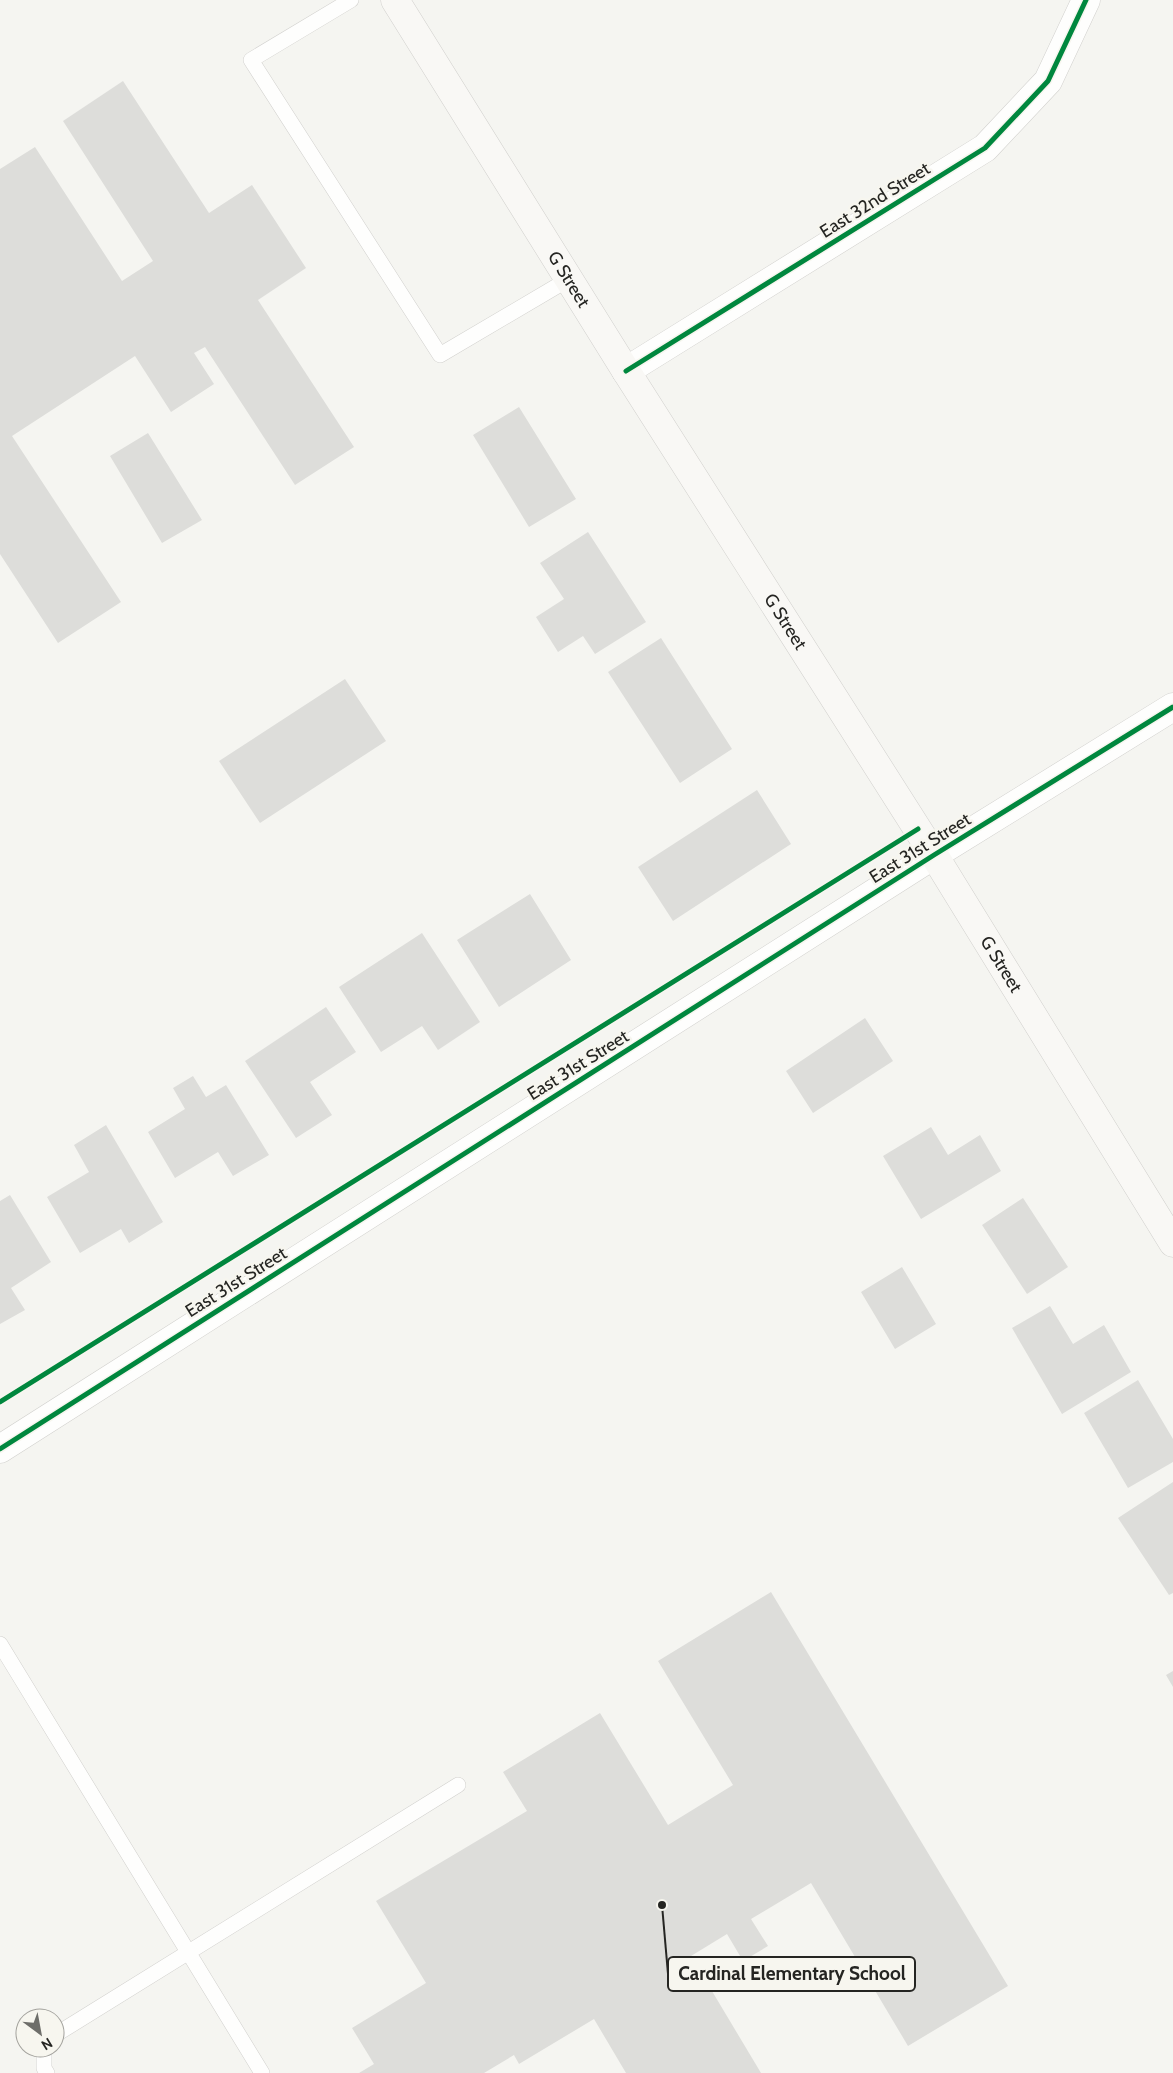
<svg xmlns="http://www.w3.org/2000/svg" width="1173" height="2073" viewBox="0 0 1173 2073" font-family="Cabin,sans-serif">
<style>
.building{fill:#ddddda}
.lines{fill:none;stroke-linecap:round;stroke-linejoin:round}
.lane-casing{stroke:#d1d0cd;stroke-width:16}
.street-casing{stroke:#d1d0cd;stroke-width:29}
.secondary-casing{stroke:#d1d0cd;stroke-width:29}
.lane{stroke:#fefefd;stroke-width:15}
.street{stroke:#fefefd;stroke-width:28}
.secondary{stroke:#f9f8f5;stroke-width:28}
.cycleway-casing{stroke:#f7f6ef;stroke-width:8}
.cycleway{stroke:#00873e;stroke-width:5}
.labels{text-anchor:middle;stroke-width:5;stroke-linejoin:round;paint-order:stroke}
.street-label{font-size:18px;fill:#252522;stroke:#f7f6ef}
.leader{fill:none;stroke:#252522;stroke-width:2}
.callout-dot{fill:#252522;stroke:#f7f6ef;stroke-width:2}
.callout{fill:#f7f6ef;stroke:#252522;stroke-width:2}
.callout-label{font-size:19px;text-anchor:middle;font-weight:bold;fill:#252522}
</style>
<rect width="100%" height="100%" fill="#f5f5f1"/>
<path class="building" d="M123,81L209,213L252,185L306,268L258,300L354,447L295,485L205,347L194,353L214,384L171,412L135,356L12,436L121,602L58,643L0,554V169L35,147L122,281L153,261L63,121Z
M519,407L576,499L529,527L473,435Z
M148,433L202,520L162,543L110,456Z
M588,532L646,622L595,654L583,636L558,652L536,617L564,599L540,563Z
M661,638L732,749L680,783L608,672Z
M345,679L386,741L260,823L219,761Z
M757,790L791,844L673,921L638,867Z
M530,894L571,960L499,1007L457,940Z
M422,933L480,1022L438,1050L422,1026L381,1052L339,987Z
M326,1007L356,1052L310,1082L332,1115L296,1138L245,1061Z
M865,1018L893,1061L813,1113L786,1071Z
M193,1076L206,1097L226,1085L269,1155L233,1176L218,1152L175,1178L148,1132L185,1109L173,1088Z
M106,1125L163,1222L129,1243L121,1229L80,1253L47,1197L89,1172L74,1145Z
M931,1127L948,1155L980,1135L1001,1171L921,1219L883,1156Z
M10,1195L51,1262L11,1288L25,1310L0,1324V1201Z
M1023,1198L1068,1267L1027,1294L982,1225Z
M902,1267L936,1324L895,1349L861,1292Z
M1050,1306L1073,1344L1104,1325L1131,1372L1062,1414L1012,1328Z
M1138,1380L1173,1439V1462L1128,1488L1084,1413Z
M1173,1482V1593L1169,1595L1118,1518Z
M771,1592L1008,1986L908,2046L811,1883L751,1919L768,1946L743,1961L727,1934L691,1956L761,2073H626L594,2019L519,2064L514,2055L484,2073H359L374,2064L352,2028L426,1983L376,1901L527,1811L503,1772L600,1713L668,1825L733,1785L658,1661Z
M1173,1671V1687L1166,1675Z"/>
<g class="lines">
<g class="lane-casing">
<path id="lane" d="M351,0L251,60L440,355L569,279
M0,1644L262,2073
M55,2035L458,1785
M44,2048V2068L47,2073"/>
</g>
<g class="street-casing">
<path id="street" d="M626,371L985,148L1048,81L1086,0
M0,1449L934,855L1173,707"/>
</g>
<g class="secondary-casing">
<g id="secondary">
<path id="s1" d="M395,0L626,371L934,855L1173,1243"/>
</g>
</g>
<use href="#lane" class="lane"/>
<use href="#street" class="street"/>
<use href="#secondary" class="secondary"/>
<g class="cycleway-casing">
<path id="cycleway" d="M626,371L985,148L1048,81L1086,0
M0,1402L918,829
M0,1449L934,855L1173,707"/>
</g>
<use href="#cycleway" class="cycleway"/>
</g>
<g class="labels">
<g class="street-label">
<text transform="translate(875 200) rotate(-32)" y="6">East 32nd Street</text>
<text dy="6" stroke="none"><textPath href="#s1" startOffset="329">G Street</textPath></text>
<text dy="6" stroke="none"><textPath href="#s1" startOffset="734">G Street</textPath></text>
<text transform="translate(920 848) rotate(-32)" y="6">East 31st Street</text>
<text dy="6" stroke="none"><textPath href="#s1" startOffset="1139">G Street</textPath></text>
<text transform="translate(578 1065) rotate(-32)" y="6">East 31st Street</text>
<text transform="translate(236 1282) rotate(-32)" y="6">East 31st Street</text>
</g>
</g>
<path class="leader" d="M662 1905L668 1974"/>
<circle class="callout-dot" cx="662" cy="1905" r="5"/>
<rect class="callout" x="668" y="1957" width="247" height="34" rx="5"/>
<g class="callout-label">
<text x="792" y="1980">Cardinal Elementary School</text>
</g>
<g transform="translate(40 2033) rotate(148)"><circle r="24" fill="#f7f6ef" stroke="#a3a29d"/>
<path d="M0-4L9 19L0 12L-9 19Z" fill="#6e6e6a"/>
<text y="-8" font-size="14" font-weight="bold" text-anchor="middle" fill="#252522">N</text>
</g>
</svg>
